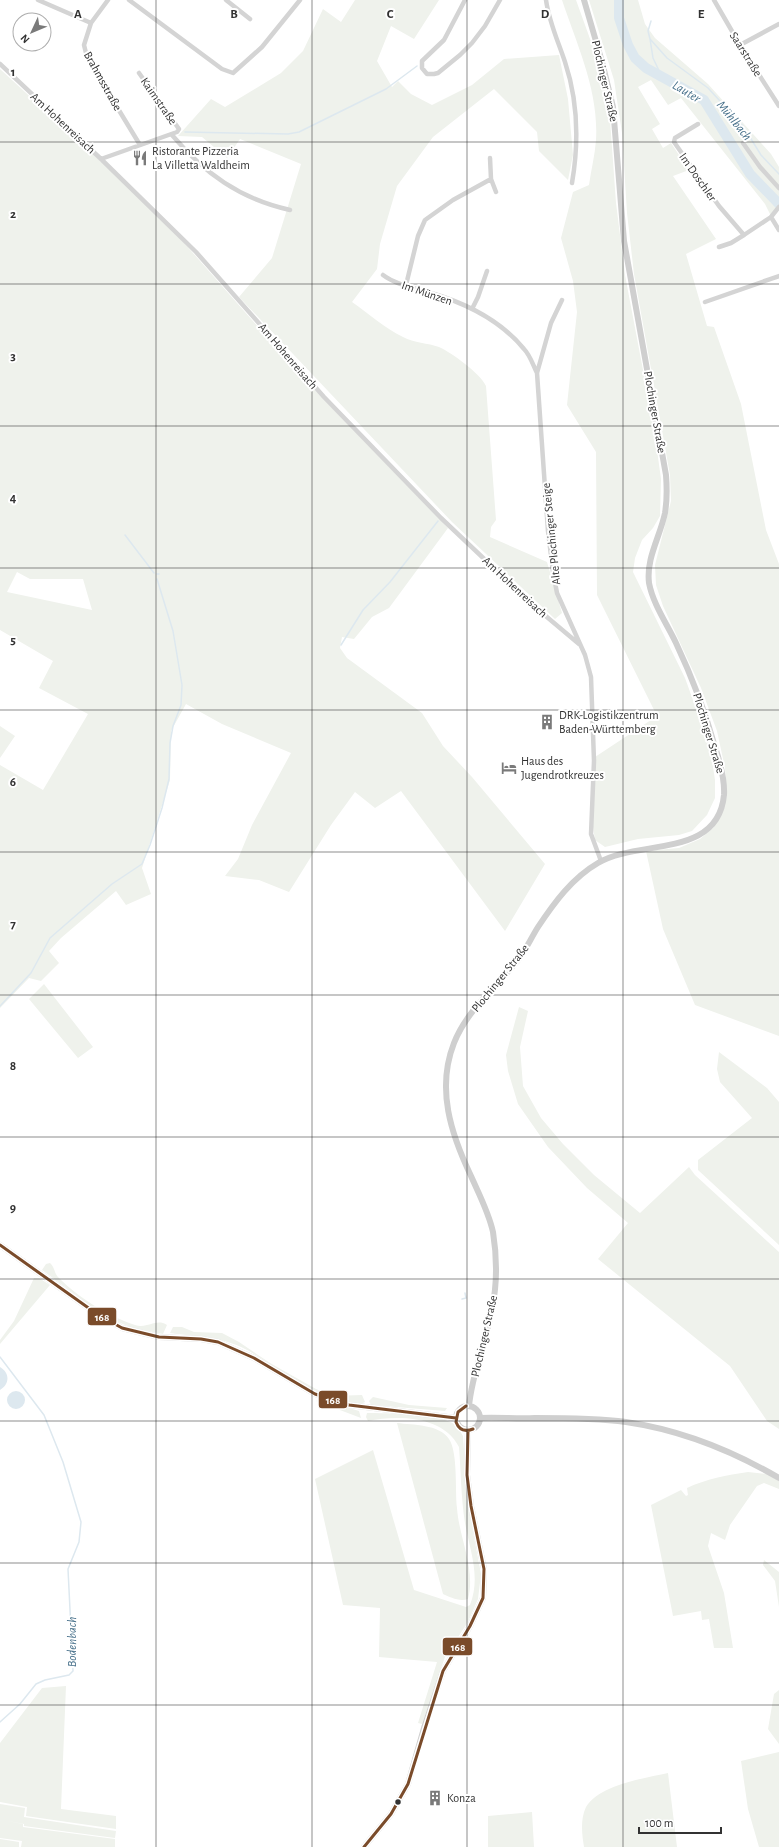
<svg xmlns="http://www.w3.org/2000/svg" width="779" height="1847" viewBox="0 0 779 1847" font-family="'Alegreya Sans',sans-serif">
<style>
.green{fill:#eff2ec;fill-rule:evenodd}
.water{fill:#dde8ef}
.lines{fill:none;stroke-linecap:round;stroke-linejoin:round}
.stream{stroke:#dde8ef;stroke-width:1.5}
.river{stroke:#dde8ef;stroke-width:10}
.street{stroke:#d4d4d4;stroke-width:4.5}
.secondary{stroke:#cfcfcf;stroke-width:6}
.bus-1-casing{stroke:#fff;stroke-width:6}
.bus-1{stroke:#7a4b2a;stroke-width:3}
.grid{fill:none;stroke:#323232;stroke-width:1;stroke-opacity:0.55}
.bus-dot{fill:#323232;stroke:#fff;stroke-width:1.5}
.labels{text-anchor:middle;stroke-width:4;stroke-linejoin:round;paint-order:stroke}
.street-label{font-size:12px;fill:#323232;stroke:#fff}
.poi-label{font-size:12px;fill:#323232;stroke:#fff;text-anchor:start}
.water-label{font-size:13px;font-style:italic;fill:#48718b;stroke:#fff}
.grid-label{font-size:13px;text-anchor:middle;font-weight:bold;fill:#323232;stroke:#fff;stroke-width:4;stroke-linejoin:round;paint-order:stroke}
.line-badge{stroke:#fff;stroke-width:1.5}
.badge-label{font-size:11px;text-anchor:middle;font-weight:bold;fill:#fff}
</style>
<rect width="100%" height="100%" fill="#fff"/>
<path class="green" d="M355,0H439L414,39L391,26L377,61L392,87L398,81L411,94L432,105L472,85L504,59L559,55L568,99L573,155L568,180L539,151L537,132L494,89L433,137L397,186L380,244L377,269L352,302C369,314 385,328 403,337C414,343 428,343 439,347C452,353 480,373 486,386L496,520L491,527L490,537L547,562L562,613L555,619L452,522L239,297L272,258L301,164L240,139L227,158L202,137L178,136L211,99L225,107L281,73L303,51L323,9L341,22Z
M562,0H576L598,61L609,106L616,203L625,275L654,428L661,479L660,516L653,528L642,540L635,558L633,572L685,678L710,747L715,780V798L707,815L692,831L679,835L638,839L605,847L595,840L593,827L595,757L657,716L597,595L596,452L567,405L577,312L573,281L561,238L573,192L589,185C591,170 595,155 596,140C599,91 577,45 562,0Z
M589,0H638L645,24L655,38L708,84L771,154L779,167V204L771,216L765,204L681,98L668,105L651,80L638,87L660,124L652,129L663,148L671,143L689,170L673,176L716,239L686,254L707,326L714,327L741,404L766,530L779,564V1036L695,1005L663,929L646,851L679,848L700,839L713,828L722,813L727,795L725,768L717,731L701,688L663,606L656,585L655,565L671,501L670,475L634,274L627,213L622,133L614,80Z
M0,69L163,219L305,380L448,528L389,608L372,617L354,639L342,637L340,648L347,658L422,713L443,746L472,777L545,864L505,931L401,791L375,808L355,792L331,825L289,892L259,880L225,876L238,859L252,825L291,753L222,724L186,704L171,731L170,780L142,868L151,894L126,905L116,891L61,938L49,951L59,963L41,981L29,978L0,1008V765L43,790L88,714L39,688L53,661L0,630ZM17,572L30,579H83L92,610L7,592Z
M0,726L15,736L0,758Z
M44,984L93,1047L78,1058L29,999Z
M519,1007L528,1011L520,1047L523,1086L541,1118L563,1144L594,1175L640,1213L689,1167L695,1175L779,1252V1429L767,1421L730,1366L598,1259L628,1223L587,1188L548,1147L518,1104L508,1071L506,1055Z
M719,1052L767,1088L779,1102V1245L698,1170V1160L752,1118L720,1082L717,1069Z
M50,1263C55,1267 54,1274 59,1278C79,1298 108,1316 135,1325C148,1329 156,1318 167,1325L163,1334L133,1328L115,1321L100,1313L42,1270L46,1264Z
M34,1278H39L50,1285L0,1344V1340L14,1321Z
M173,1327H182L194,1332L222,1333L239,1342L270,1363L316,1389L333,1396L362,1395L365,1402L361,1404C330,1400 304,1386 278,1369C266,1362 254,1353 241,1347C217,1336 196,1337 170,1333Z
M373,1397L409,1405L447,1408L445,1411L371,1405L369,1401Z
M320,1399L359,1411L361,1418L316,1401Z
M367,1413C384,1413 441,1414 454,1424C458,1427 460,1431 463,1436L468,1505L481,1574L478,1599L468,1622L445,1657L422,1724L418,1723L437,1662L379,1657L380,1608L343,1605L315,1479L373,1450L414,1590L466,1607L470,1605C481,1577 470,1551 465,1523C461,1498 461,1472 459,1447C443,1416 399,1415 368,1421L366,1417Z
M397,1423C413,1425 439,1424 449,1439C458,1452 455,1491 457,1508C459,1538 476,1569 468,1599C459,1602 450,1597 443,1594Z
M748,1472L767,1474L779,1481V1489L764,1483L757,1486L730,1525L725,1540L711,1533L708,1546L724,1593L733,1648H714L709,1619L702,1620L701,1611L673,1616L651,1505L681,1490L686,1496L688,1495L687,1488C706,1479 727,1475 748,1472Z
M764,1560L779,1572V1607L775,1581L763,1565Z
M66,1686L61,1809L116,1816V1829L26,1816L27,1807L0,1802V1743L42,1688Z
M779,1690V1744L768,1729L774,1694Z
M779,1752V1847H759L748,1809L741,1761Z
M668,1773L677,1847H584C582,1835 580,1819 586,1807C599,1785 645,1778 668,1773Z
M0,1804L25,1808L24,1817L116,1831L115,1838L24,1826V1824L3,1820L23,1824V1827L115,1839V1847H21L22,1841L0,1838Z
M532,1812L534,1847H488V1816Z
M0,1839L19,1842V1847H0Z"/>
<path class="water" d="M0,1367C10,1373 10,1384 0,1390Z
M7 1400a9 9 0 1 1 18 0a9 9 0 1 1-18 0Z"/>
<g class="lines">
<path class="stream" d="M651,21L648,31L650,39L667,58L708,88L743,126L761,155L779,174
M650,39L653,58L662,77
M185,132L288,134L299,132L386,89L417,66
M125,535L154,573
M157,574H159
M341,645L363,610L390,582L438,521
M0,1006L31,973L50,938L112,884L142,864L150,845L162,808L169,779L170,743L173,726L181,705L182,685L173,631L157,579
M462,1299L466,1298L465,1293
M0,1357L44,1415L63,1462L81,1522L79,1542L68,1569L73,1671L69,1675L45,1680L36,1684L20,1704L0,1722"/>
<path class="river" d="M619,0V18L628,45L635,58L646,68L704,100L750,174L779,204"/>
<path class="street" d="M38,0L91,23L84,45L86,53L94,69L140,145
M129,0L222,69L233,73L262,47L300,0
M226,0L250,19
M465,0L444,40L422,61V68L427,74H434L438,73L460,55L472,43L485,26L500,0
M546,0C549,22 558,41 565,62C578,101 579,142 572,183
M714,0L740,45L779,106
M91,23L108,0
M740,45L779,24
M0,64L101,159L196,252L324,397L441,518L535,607L579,644
M698,124L675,138L674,142L719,206L744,235L771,217L779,207
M172,135C204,173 240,199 290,210
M743,143L760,167L779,188
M490,158L491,179L496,192
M101,159L177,132L179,129L139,73
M771,217L779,230
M719,247L731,243L744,235
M383,275C396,285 416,288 431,293C465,303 501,321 524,349C530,355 533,365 537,373
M406,285L418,236L425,220L453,200L491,179
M562,300L551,323L537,373L548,531L553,572L557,593L585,655L591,677L594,761L591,834L601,861
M705,302L779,276
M472,309L478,297L487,271"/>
<path class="secondary" d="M0,1245L97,1314L122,1328L159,1337L201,1339L218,1342L254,1358L315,1394L349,1405L456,1418
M456 1418a12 12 0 1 1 24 0a12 12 0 1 1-24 0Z
M469,1406C472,1373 486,1342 492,1309C497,1285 497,1257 493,1232C489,1213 479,1194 471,1176C451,1134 436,1089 454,1043C467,1010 496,987 518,960C526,950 531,938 538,927C554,903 572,878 598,863C638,839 718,859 724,795C725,779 720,762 715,747C705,711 692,677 676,643C667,624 653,604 649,583C646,558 660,537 665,513C667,501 667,488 666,475L624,241L613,107L602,62L584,0
M480,1418C498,1417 517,1419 535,1418C565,1418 596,1418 626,1422C681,1430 731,1450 779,1478
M364,1847L391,1814L408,1784L424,1728L443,1671L470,1626L483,1598L484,1569L471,1506L467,1475L468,1431"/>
<g class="bus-1-casing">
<path id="bus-1" d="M0,1245L97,1314L122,1328L159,1337L201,1339L218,1342L254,1358L315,1394L349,1405L456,1418
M466,1406L458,1412L456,1422C459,1430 465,1432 473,1429
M364,1847L391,1814L408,1784L443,1671L470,1626L483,1598L484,1569L471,1506L467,1475L468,1431"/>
</g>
<use href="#bus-1" class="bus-1"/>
</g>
<path class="grid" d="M156,0V1847M312,0V1847M467,0V1847M623,0V1847M0,142H779M0,284H779M0,426H779M0,568H779M0,710H779M0,852H779M0,995H779M0,1137H779M0,1279H779M0,1421H779M0,1563H779M0,1705H779"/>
<defs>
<g id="restaurant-bare" transform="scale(1.2)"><path d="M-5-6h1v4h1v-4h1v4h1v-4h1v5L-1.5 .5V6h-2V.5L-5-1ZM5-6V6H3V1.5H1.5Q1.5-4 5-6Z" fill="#7a7a7a" stroke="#fff" stroke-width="2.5" paint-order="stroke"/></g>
<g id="building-bare" transform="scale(1.2)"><path d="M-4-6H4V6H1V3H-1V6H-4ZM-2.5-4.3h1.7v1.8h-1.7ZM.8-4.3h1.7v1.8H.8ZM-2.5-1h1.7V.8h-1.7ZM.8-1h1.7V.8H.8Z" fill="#7a7a7a" stroke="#fff" stroke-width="2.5" paint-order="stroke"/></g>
<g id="hotel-bare" transform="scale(1.2)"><path d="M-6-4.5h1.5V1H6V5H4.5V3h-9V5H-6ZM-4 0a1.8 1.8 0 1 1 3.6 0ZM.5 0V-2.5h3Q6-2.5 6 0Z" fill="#7a7a7a" stroke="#fff" stroke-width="2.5" paint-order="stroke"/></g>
</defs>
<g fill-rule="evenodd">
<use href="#restaurant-bare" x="140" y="158"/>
<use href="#building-bare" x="547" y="722"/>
<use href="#hotel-bare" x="509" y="768"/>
<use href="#building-bare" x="435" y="1798"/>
</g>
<circle class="bus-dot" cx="398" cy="1802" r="3.5"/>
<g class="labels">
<g class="street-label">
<text transform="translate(746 54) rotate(58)" y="4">Saarstraße</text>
<text transform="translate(103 81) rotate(61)" y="4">Brahmsstraße</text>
<text transform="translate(605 81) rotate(77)" y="4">Plochinger Straße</text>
<text transform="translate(159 101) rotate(55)" y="4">Kaimstraße</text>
<text transform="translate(63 123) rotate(43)" y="4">Am Hohenreisach</text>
<text transform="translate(698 177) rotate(55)" y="4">Im Doschler</text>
<text transform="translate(427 293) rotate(19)" y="4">Im Münzen</text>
<text transform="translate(288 356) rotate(49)" y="4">Am Hohenreisach</text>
<text transform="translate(655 412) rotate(80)" y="4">Plochinger Straße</text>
<text transform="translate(551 534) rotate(-96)" y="4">Alte Plochinger Steige</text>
<text transform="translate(515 587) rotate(43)" y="4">Am Hohenreisach</text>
<text transform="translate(709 733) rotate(73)" y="4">Plochinger Straße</text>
<text transform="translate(500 978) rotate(-51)" y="4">Plochinger Straße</text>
<text transform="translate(484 1336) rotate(-77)" y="4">Plochinger Straße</text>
</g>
<g class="poi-label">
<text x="152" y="155">Ristorante Pizzeria<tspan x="152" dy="14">La Villetta Waldheim</tspan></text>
<text x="559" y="719">DRK-Logistikzentrum<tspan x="559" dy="14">Baden-Württemberg</tspan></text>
<text x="521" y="765">Haus des<tspan x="521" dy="14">Jugendrotkreuzes</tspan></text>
<text x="447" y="1802">Konza</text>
</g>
<g class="water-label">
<text transform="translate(687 91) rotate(31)" y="5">Lauter</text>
<text transform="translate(735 120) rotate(51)" y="5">Mühlbach</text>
<text transform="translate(71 1642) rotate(-90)" y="5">Bodenbach</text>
</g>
</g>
<g class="grid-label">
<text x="78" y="18">A</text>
<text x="234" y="18">B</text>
<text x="390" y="18">C</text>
<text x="545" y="18">D</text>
<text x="701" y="18">E</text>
<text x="13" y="76">1</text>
<text x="13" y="218">2</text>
<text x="13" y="360">3</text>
<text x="13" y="502">4</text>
<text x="13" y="644">5</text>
<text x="13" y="786">6</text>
<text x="13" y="928">7</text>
<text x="13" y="1070">8</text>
<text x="13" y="1212">9</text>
</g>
<g class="line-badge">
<rect x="87" y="1307" width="30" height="19" rx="4" fill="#7a4b2a"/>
<rect x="318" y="1390" width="30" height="19" rx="4" fill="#7a4b2a"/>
<rect x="442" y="1637" width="31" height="19" rx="4" fill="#7a4b2a"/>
</g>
<g class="badge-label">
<text x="102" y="1321">168</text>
<text x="333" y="1404">168</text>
<text x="458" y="1651">168</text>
</g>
<g transform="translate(32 32) rotate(226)"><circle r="19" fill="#ffffff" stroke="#adadad"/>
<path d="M0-3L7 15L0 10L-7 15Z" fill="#7a7a7a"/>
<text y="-6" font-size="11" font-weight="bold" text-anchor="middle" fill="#323232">N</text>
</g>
<path d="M639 1827v6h82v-6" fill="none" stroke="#323232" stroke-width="2"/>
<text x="645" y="1827" font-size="12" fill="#323232" stroke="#ffffff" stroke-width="3" paint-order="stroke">100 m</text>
</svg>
